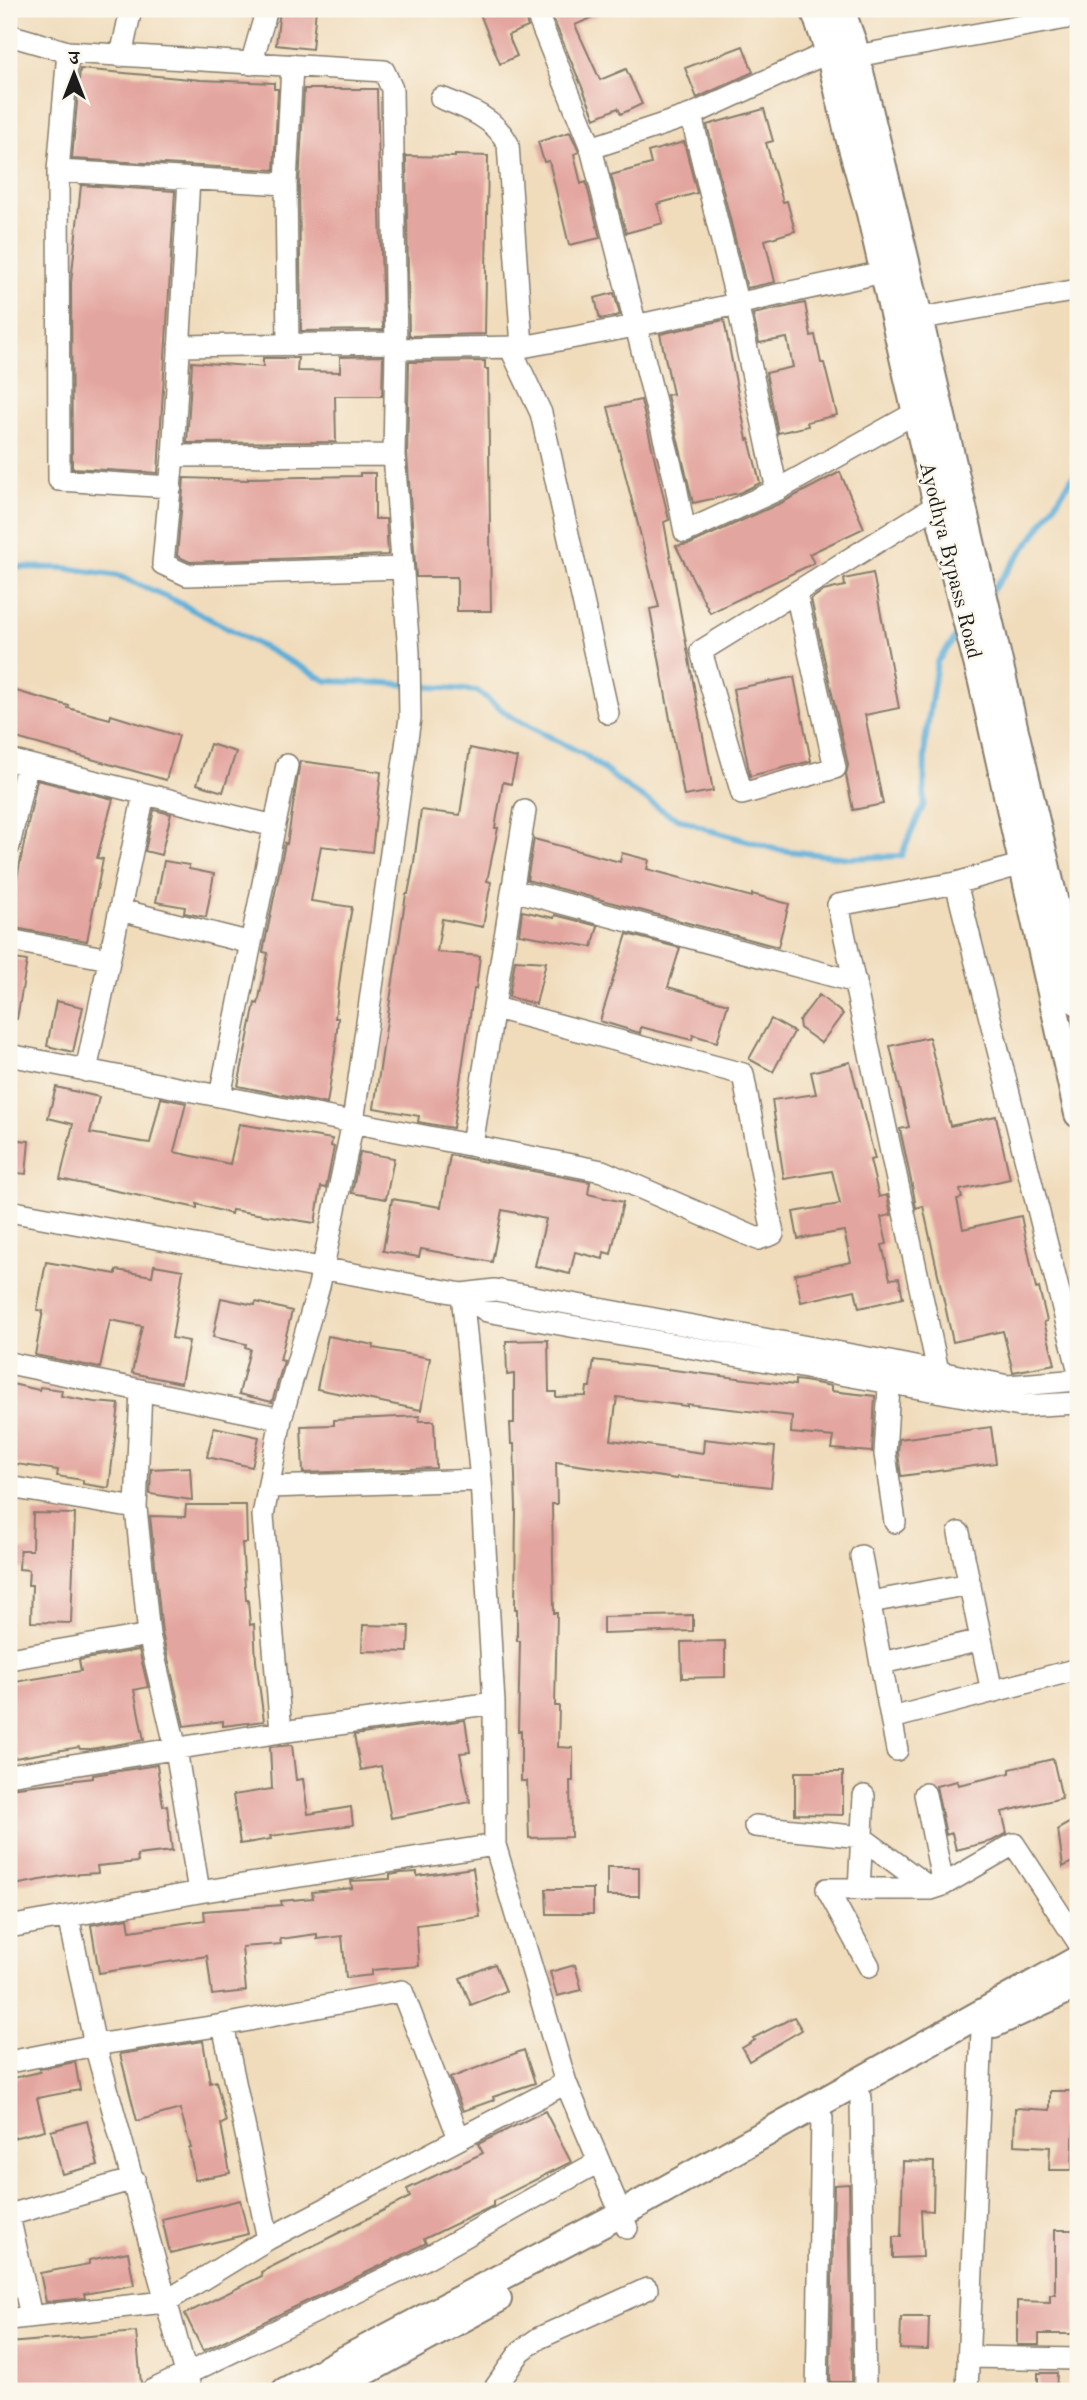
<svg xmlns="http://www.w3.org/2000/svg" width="1087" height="2400" viewBox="0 0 1087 2400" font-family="'Old Standard TT','Noto Serif Devanagari',serif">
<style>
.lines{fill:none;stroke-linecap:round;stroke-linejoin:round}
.stream{stroke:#5daed8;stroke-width:6}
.building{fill:#e3a59f}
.minor-casing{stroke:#867c6c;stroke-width:24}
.major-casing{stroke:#867c6c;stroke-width:30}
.minor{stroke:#fff;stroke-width:21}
.major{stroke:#fff;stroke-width:26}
.labels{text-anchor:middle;stroke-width:5;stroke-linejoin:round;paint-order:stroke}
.street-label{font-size:21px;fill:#1c1c1c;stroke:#fbf7ec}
</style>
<rect width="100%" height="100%" fill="#fbf7ec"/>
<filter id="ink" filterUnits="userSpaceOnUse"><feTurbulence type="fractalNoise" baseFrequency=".0143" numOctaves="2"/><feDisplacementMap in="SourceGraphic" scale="14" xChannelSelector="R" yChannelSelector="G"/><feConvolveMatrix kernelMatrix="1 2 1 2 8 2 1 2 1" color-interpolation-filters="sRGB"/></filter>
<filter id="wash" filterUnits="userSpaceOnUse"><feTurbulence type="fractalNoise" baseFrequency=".00686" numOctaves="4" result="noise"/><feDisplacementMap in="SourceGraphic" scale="28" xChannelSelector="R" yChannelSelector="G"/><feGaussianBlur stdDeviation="1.57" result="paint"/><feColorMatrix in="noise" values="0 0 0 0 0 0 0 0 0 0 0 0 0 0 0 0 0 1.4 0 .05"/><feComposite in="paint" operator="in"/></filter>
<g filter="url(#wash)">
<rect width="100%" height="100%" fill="#f0dcbb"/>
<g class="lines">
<path class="stream" d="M9,567L65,568L119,576L176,601L327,681L387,683L477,691L511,717L585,755L628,788L670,815L712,831L779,850L850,858L901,856L924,804L925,743L937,662L962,629
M990,593L1034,536L1078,469"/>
</g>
<g id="blocks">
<path class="building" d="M280,9H316L312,49L276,45Z
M478,9H522L528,27L508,35L517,56L500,64Z
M549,9H612L575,25L600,80L626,69L642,104L621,114L618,108L595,118Z
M743,46L753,72L697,98L685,68Z
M80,69L201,80L274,83V89H278L274,170L72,159Z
M304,89H377L383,330L301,331L299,184Z
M764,109L773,141L766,143L783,202L787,201L795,231L765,240L775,282L747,288L707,125Z
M570,132L579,152L574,154L581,184L586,182L600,238L569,245L549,161L544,162L538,142Z
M684,142L697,193L657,204L663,223L626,233L611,175L651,164L648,152Z
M455,155L488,156L485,334L409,336L406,156L455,157Z
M81,185L175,191L158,473L72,468L71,283Z
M614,293L620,315L600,319L595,298Z
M805,303L811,336L815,335L821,363H824L837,415L807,422L808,426L778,433L766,373L793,367L787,338L759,343L753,314Z
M724,320L747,440L749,439L760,483L739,493L693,503L667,395L673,394L660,334Z
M383,356L382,396H335L336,442L187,443L192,362L263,367V358H298L297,371L340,372V357Z
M485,361V369H488L491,611H457V577H416L407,455L409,362Z
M641,400L669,520L664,522L713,791L684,796L650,609L659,607L608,407Z
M840,472L864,528L809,554L814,563L710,613L676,546L690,544L783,502Z
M360,473H375V519H386L388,555L190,562L177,556L184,478L248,480V478L360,476Z
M873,573L899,708L865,715L883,804L853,810L846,775L848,765L811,599L823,591L845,586L844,579Z
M794,677L811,761L750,776L733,689Z
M9,689L69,706L68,708L110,719L111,715L179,736L166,780L9,736Z
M210,744L236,752L223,792L197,784Z
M470,748L517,758L511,784L503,782L495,828H498L487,881L491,882L483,927L442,919L437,952L480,956L476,989H474L453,1128L418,1122L419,1116L374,1108L406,894H408L414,862L421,810L460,815Z
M300,761L381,772L372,852L321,846L311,901L352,907L342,961L335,1018H338L335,1052L327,1104L238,1086L255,1003L258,1004L268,953L263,952L285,843L287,844Z
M37,780L113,799L97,858L103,859L87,941L9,927V917Z
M154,810L171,814L161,855L145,851Z
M534,839L620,862L622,853L649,860L647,869L752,897V894L789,904L778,947L527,880Z
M164,861L189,865V869L214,874L206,917L184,913L185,907L156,902Z
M522,911L554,918L555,915L598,926L592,947L519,934Z
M627,934L680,948L668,987L728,1004L717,1042L693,1035L692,1040L641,1027L640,1033L600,1021Z
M9,958L27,961L17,1019L9,1018Z
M515,960L546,962L536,1004L509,997Z
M819,995L843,1014L821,1043L800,1028L799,1021Z
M56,1001L83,1007L73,1052L47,1046Z
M771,1019L794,1032L773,1072L749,1059Z
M929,1037L950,1126L996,1116L1010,1179L960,1190L962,1198L957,1199L963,1229L1021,1216L1036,1289L1039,1288L1047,1321L1044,1322L1055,1364L1013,1372L1003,1331L953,1342L923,1206L916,1208L913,1190L900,1129L909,1127L890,1046Z
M850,1062L875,1159L870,1160L879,1197L887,1195L891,1215L881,1217L887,1244L882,1245L890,1279L899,1278L903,1298L859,1308L855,1290L801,1302L795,1274L851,1262L844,1231L798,1239L793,1212L840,1204L832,1171L784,1179L772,1100L816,1094L811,1072Z
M56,1087L99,1097L90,1133L142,1142L150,1143L161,1098L186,1103L174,1152L230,1164L239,1124L332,1139L331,1146L334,1147L326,1188L321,1187L315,1223L232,1210L231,1214L197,1204V1208L60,1179L73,1124L48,1118Z
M9,1139L29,1141L26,1174L9,1172Z
M360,1152L394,1158L386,1199L352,1193Z
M450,1155L590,1182L588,1194L623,1202L611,1254L604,1252L603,1259L575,1252L570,1274L535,1266L546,1219L502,1210L492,1262L421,1249L419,1257L383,1251L392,1199L441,1207Z
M46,1262L116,1274V1270L152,1276L154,1265L183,1270L172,1338L189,1341L181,1383L132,1373L142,1326L110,1320L100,1368L35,1355L43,1311L37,1310Z
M221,1298L255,1305L256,1302L292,1311L280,1360L284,1361L272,1402L239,1394L250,1349L245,1347L246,1344L213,1337Z
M328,1336L374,1345L373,1348L430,1358L421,1410L317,1389Z
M548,1340L549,1392H556V1397L586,1396L587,1387H590L594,1360L795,1385V1380L804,1381L831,1386V1391L875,1396L872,1452L832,1449L834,1437L791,1433L792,1416L687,1404V1406L617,1397L611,1440L703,1453L704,1439L775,1447L771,1487L677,1477V1479L556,1462L557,1504H552L554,1613H557L555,1706H559L558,1747L573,1748V1781H570L571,1837L529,1838L527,1781H521V1731H518L520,1641H517V1609H515L516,1508L514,1444H511L510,1423H514V1374L507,1375L506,1341Z
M12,1384L39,1390L40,1387L62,1390L61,1396L94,1402L119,1404L109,1488L83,1484V1480L57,1476L58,1470L9,1463V1398Z
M420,1416L419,1421H434L436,1468L303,1473L301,1426L334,1425V1420Z
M214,1427L259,1437L252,1467L207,1457Z
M991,1427L996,1463L901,1476L898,1453L899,1439Z
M190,1467L192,1500L150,1494L151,1469Z
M186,1505H246L247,1543H242L246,1600H248L250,1625L254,1624L256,1661L264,1721L223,1726V1721L184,1726L162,1633L150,1516L185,1517Z
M33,1513L75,1514L71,1623L31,1622L32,1585H28L29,1570L19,1569L20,1550H32Z
M693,1615V1631L603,1634V1617Z
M363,1625L409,1626L408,1652L362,1651Z
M725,1641V1677L682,1678L681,1642Z
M139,1650L148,1687L134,1690L144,1740L91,1749H80L79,1747L9,1759V1683L81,1671L79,1660Z
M465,1720L470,1752L460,1753L470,1802L391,1818L381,1766L361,1770L354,1735Z
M292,1745L296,1780L303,1779L308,1814L351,1807L353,1825L270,1836L271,1839L240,1844L233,1795L272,1789L270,1747Z
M1053,1759L1062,1798L1002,1812L1007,1833L992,1841L956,1850L952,1833L946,1835L936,1786L957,1781L958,1785L967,1783L1010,1773V1769Z
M157,1765L163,1806L167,1805L172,1851L137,1855L138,1862L97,1866L98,1873L67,1875L9,1886V1788L93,1778V1775Z
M795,1772H843V1815L795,1814Z
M1078,1818V1859L1063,1867L1058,1829Z
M607,1867H639V1896H607Z
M473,1868L480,1917L416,1925L419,1966L372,1970V1975L346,1978L342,1936L317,1939V1934L280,1939L281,1944L242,1947L246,1991L212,1995L207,1956L99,1973L91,1925L128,1918L130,1931L205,1920L204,1911L282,1905L281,1901L313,1898L312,1892L352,1888L351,1881L390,1879V1875L401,1873L417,1872V1876Z
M546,1889H593V1914H547Z
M495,1964L506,1991L471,2005L460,1978Z
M575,1965L582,1990L557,1996L550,1972Z
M794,2017L802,2030L749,2061L742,2048L755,2040L753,2038Z
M203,2041L210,2083L216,2081L226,2122L221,2124L230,2173L195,2180L189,2148H191L180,2109L137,2121L120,2054Z
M524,2050L535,2083L493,2097L494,2100L463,2111L450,2078Z
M75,2062L80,2090L37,2098L45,2130L9,2139V2079L40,2072L39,2069Z
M1050,2091H1075L1072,2170H1049L1050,2147L1014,2145L1015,2108L1050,2110Z
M545,2111L571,2162L493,2201V2206L424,2239L426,2243L405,2254L203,2351L185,2314L262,2276L261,2272L410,2197L407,2189L483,2153L478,2144Z
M87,2121L98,2165L62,2174L51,2131Z
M903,2161L934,2162L933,2211L921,2210L923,2257L893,2258V2237H901Z
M849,2184L852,2382H830L834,2185Z
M240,2200L248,2234L170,2253L162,2219Z
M1055,2230H1078V2273H1075V2334H1039V2345H1017V2301L1050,2302V2294H1055Z
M128,2252L134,2285L84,2294L85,2298L46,2302L40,2273L89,2264V2260Z
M901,2317H929L928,2350L900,2349Z
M136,2332L141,2383L139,2387L106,2391L105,2389L9,2391V2343Z
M1038,2373H1057L1056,2391H1038Z"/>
</g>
</g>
<g filter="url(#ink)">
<use href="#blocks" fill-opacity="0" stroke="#867c6c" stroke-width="2"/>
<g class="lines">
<g class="minor-casing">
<path id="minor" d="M535,9L591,148L675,481L685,532L777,490L915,413
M9,35L68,52L384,71L392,89L396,349L394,455L409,652L410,718L353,1122L319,1286L281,1419L263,1516L281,1732
M68,52L58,171L59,480L171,487
M121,56L131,9
M856,56L1078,16
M251,64L267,9
M441,98C467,108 495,118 508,144L522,347
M691,115L737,302L777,490
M591,148L691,115L829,52
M58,171L286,184
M189,179L173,456L163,564L187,575L402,568
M906,321L1078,290
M288,344L286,184L292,65
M179,346L395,343
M510,347L541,413L608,713
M396,349L522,347L635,326L897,269
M173,456L394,455
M796,593L835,768L742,794L701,651L937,505
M9,760L274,826
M9,846L27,765
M956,883L1078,1368
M513,890L856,982
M120,910L251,943
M9,940L109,959
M9,1055L602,1171L758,1239L773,1234L743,1074L495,1008
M86,1071L144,794
M220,1096L287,765
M472,1145L525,811
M9,1211L462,1294L495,1290L890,1362L1008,1386L1078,1380
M462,1294L481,1480L494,1703L495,1845L566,2083L627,2228
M462,1294L487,1311L1020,1406L1078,1403
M9,1363L281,1419
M890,1371L885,1454L895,1522
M141,1390L136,1508L149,1635L176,1749L199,1892
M939,1391L938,1371L838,905L956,883L1023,864
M9,1487L136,1508
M269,1487L481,1480
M959,1533L992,1692
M861,1556L897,1750
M870,1602L970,1584
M9,1659L149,1635
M882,1663L981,1640
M892,1718L1078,1669
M9,1775L281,1732L494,1703
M925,1794L943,1885
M755,1826L861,1837L931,1889
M859,1889L864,1796
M68,1916L95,2045L191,2391
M9,1927L199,1892L495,1845
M869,1966L827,1889H931L943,1885L1014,1844L1078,1942
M223,2025L268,2239
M9,2062L95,2045L223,2025L402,1991L459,2138
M861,2098L865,2391
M9,2215L134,2179
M9,2216L31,2316
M9,2319L165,2302L268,2239L566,2083
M968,2357L1078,2359
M151,2391L421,2261L598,2162
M493,2391L521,2351L539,2338L647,2289
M817,2391L822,2118
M967,2391L982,2030"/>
</g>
<g class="major-casing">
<path id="major" d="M814,9L829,52L849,137L870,213L937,505L982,682L1078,1114
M841,9L853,43L907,266L1078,1002
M994,2024L1078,1985
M285,2391L621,2214L1078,1959
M330,2391L498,2299"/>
</g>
<use href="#minor" class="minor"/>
<use href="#major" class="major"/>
</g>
</g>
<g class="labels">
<g class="street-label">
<text transform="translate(951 560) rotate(76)" y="7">Ayodhya Bypass Road</text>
</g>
</g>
<rect width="1087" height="2400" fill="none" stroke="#fbf7ec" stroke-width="35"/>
<g transform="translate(74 74)" stroke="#fbf7ec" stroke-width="5" paint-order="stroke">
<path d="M0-5L12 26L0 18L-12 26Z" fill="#1c1c1c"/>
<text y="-10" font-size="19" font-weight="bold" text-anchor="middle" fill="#1c1c1c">उ</text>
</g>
</svg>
